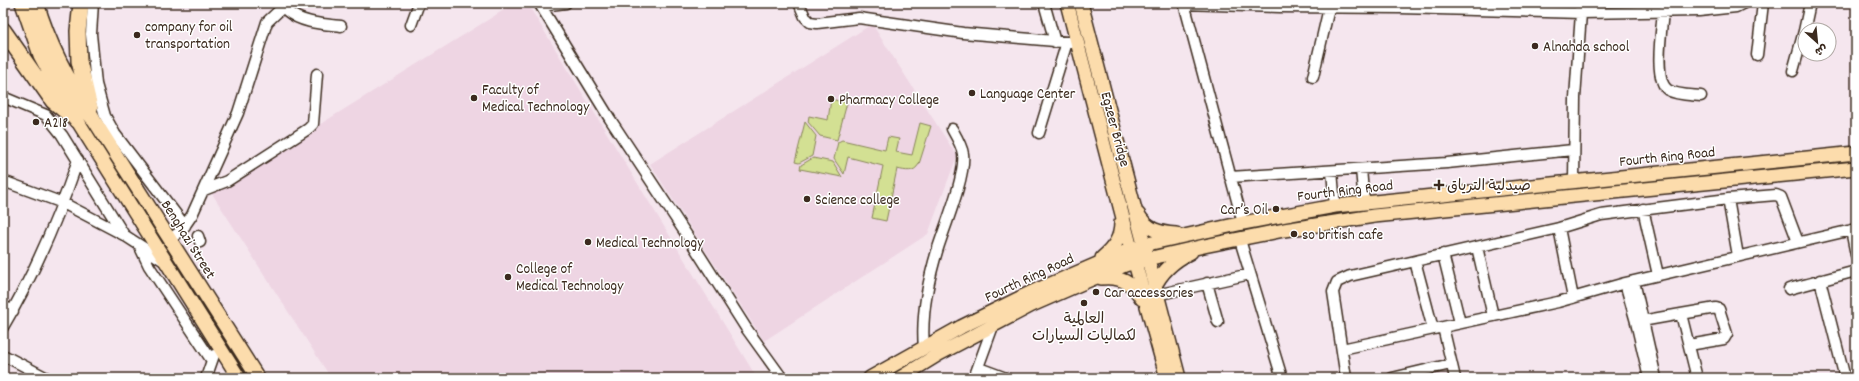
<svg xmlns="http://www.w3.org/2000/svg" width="1859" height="381" viewBox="0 0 1859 381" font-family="Dekko,'Playpen Sans Arabic',sans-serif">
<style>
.built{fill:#eed5e3}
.green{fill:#d3e093;stroke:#878558}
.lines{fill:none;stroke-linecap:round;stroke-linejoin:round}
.minor-casing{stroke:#3b2a1e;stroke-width:13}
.major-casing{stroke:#3b2a1e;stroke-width:16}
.highway-casing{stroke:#3b2a1e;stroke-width:18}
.minor{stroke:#fff;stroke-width:10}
.major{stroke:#fcdcac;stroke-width:13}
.highway{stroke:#fcdcac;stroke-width:15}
.poi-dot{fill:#3b2a1e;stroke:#fff;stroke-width:1.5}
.labels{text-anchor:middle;stroke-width:3;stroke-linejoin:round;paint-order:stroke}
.poi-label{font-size:15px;fill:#3b2a1e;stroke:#fff;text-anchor:start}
.street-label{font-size:15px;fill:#3b2a1e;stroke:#fff}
</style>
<rect width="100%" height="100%" fill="#f5e6ee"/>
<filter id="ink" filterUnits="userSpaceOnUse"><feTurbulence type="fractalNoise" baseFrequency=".025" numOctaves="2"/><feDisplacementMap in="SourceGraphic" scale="8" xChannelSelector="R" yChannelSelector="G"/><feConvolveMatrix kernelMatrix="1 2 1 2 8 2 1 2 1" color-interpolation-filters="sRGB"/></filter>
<g filter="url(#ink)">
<path class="built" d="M515,3H527L757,378H331L211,192Z
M872,24L957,156L928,234L764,341L650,164Z"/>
<path class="green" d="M831,99L847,103L837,140L820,136L808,122L809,116L828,120Z
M805,122L816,136L812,156L799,163L795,162Z
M920,123L931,126L919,164C914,173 906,171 897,169L886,221L872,218L883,166L848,157L844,174L834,159L838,142L842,140L885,150L888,137L899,139L896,152L912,155Z
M813,158L833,162L842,177L800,169L801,165Z"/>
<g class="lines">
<g class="minor-casing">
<path id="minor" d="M93,3L91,34L96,84V90
M286,3L287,11C301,23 323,24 341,26
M539,3L610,119L690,240L746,328L782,378
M799,3L805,17L810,22L817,23L859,18L963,33L1078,43
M1044,3L1055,42
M1184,3L1243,223
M1184,4L1280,7L1400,8L1581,13L1699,11L1736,7L1744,3
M541,6L566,3
M1663,11C1662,28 1653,80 1668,90C1676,95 1691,95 1701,96
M411,25L419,3
M1757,55L1763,3
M1793,71L1804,31L1810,3
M1313,77L1329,8
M96,84L105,116L115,134L185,226
M3,97L46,115L62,135L124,235
M1039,133L1067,42
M1361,169L1364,203
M1332,171L1335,206
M1230,177L1447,163L1573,150
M3,181L63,203L124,235L164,261
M1574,181L1575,98L1581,13L1580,3
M204,190L227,181L308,129L313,124L317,74
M1728,199L1738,256
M1643,209L1658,275
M1559,228L1573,298
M1851,230L1856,255
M198,236L200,242
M170,239L181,231L192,215L238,113L267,22L285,5
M1240,240L1282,378
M139,245L149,266L212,361
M1477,247L1493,316
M1443,254L1460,323
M1415,261L1433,329
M1820,280L1845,378
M1634,281L1656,378
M1207,283L1218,322
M1625,283L1636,322L1649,378
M1789,289L1856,271
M1156,295L1250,274
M3,306L13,311
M1681,314L1716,308L1719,309L1727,334L1724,339L1689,345
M1636,322L1681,314L1697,378
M3,327C34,275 58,218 78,160
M1443,327L1455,378
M924,348C921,315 928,280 938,248C945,226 966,175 963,154C962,146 956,136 952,129
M1342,349L1558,302L1625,283L1856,229
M3,355L47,378
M979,368L1006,378
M206,378L214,355
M974,378L993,326
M1346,378L1333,292L1337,282L1350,276L1559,228L1601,215L1728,199L1776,195L1781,197L1798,242
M1392,378L1451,364"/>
</g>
<g class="major-casing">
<path id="major" d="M1067,3L1130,245L1167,378
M1081,3L1179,378
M92,117L258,378
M77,120L239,378
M1138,214C1147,230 1159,233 1176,234
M1102,258C1114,248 1121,238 1121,223
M1101,278C1120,276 1132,282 1142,299
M1154,288C1161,272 1175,260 1191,252
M870,378L961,327L1030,293L1125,252L1152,243L1243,223L1335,206L1856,153
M900,378L939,354L1032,305L1087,281L1125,265L1147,259L1204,246L1284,230L1374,216L1856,168"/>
</g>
<g class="highway-casing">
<path id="highway" d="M23,3L41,55L77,120
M36,3C48,44 68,82 92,117
M81,3L78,31L79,61L90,108
M3,30L53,101L70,115"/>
</g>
<use href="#minor" class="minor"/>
<use href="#major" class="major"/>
<use href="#highway" class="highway"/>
</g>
</g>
<g class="poi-dot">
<circle cx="137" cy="35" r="4"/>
<circle cx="1535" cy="46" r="4"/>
<circle cx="972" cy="93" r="4"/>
<circle cx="474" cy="98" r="4"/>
<circle cx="831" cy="99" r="4"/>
<circle cx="36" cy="122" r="4"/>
<path d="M1437 179h4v4h4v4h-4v4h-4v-4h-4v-4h4z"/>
<circle cx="807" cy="199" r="4"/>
<circle cx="1276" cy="209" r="4"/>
<circle cx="1294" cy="234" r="4"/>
<circle cx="588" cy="242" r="4"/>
<circle cx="508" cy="277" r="4"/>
<circle cx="1096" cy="292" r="4"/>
<circle cx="1084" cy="303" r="4"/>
</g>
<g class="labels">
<g class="poi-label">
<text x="145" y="31">company for oil<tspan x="145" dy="17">transportation</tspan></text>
<text x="1543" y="51">Alnahda school</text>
<text x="482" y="94">Faculty of<tspan x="482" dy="17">Medical Technology</tspan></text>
<text x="980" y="98">Language Center</text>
<text x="839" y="104">Pharmacy College</text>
<text x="44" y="127">A218</text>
<text x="1447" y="190">صيدلية الترياق</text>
<text x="815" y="204">Science college</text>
<text x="1268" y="214" text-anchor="end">Car’s Oil</text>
<text x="1302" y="239">so british cafe</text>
<text x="596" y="247">Medical Technology</text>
<text x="516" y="273">College of<tspan x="516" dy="17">Medical Technology</tspan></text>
<text x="1104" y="297">Car accessories</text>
<text x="1084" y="323" text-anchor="middle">العالمية<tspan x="1084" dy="17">لكماليات السيارات</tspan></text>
</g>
<g class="street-label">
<text transform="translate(1116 129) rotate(75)" y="5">Egzeer Bridge</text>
<text transform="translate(1667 156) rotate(-6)" y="5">Fourth Ring Road</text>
<text transform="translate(1345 190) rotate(-7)" y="5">Fourth Ring Road</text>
<text transform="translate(189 239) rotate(58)" y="5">Benghazi Street</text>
<text transform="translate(1029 277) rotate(-25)" y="5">Fourth Ring Road</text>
</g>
</g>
<rect width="1859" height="381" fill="none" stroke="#fff" stroke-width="16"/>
<rect x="8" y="8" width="1843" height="365" fill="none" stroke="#3b2a1e" stroke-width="1.5" filter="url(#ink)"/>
<g transform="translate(1817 42) rotate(153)"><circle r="19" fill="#ffffff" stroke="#b1aaa5"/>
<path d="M0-3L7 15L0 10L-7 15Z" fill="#3b2a1e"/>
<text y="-6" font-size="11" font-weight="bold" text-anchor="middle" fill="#3b2a1e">ش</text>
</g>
</svg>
